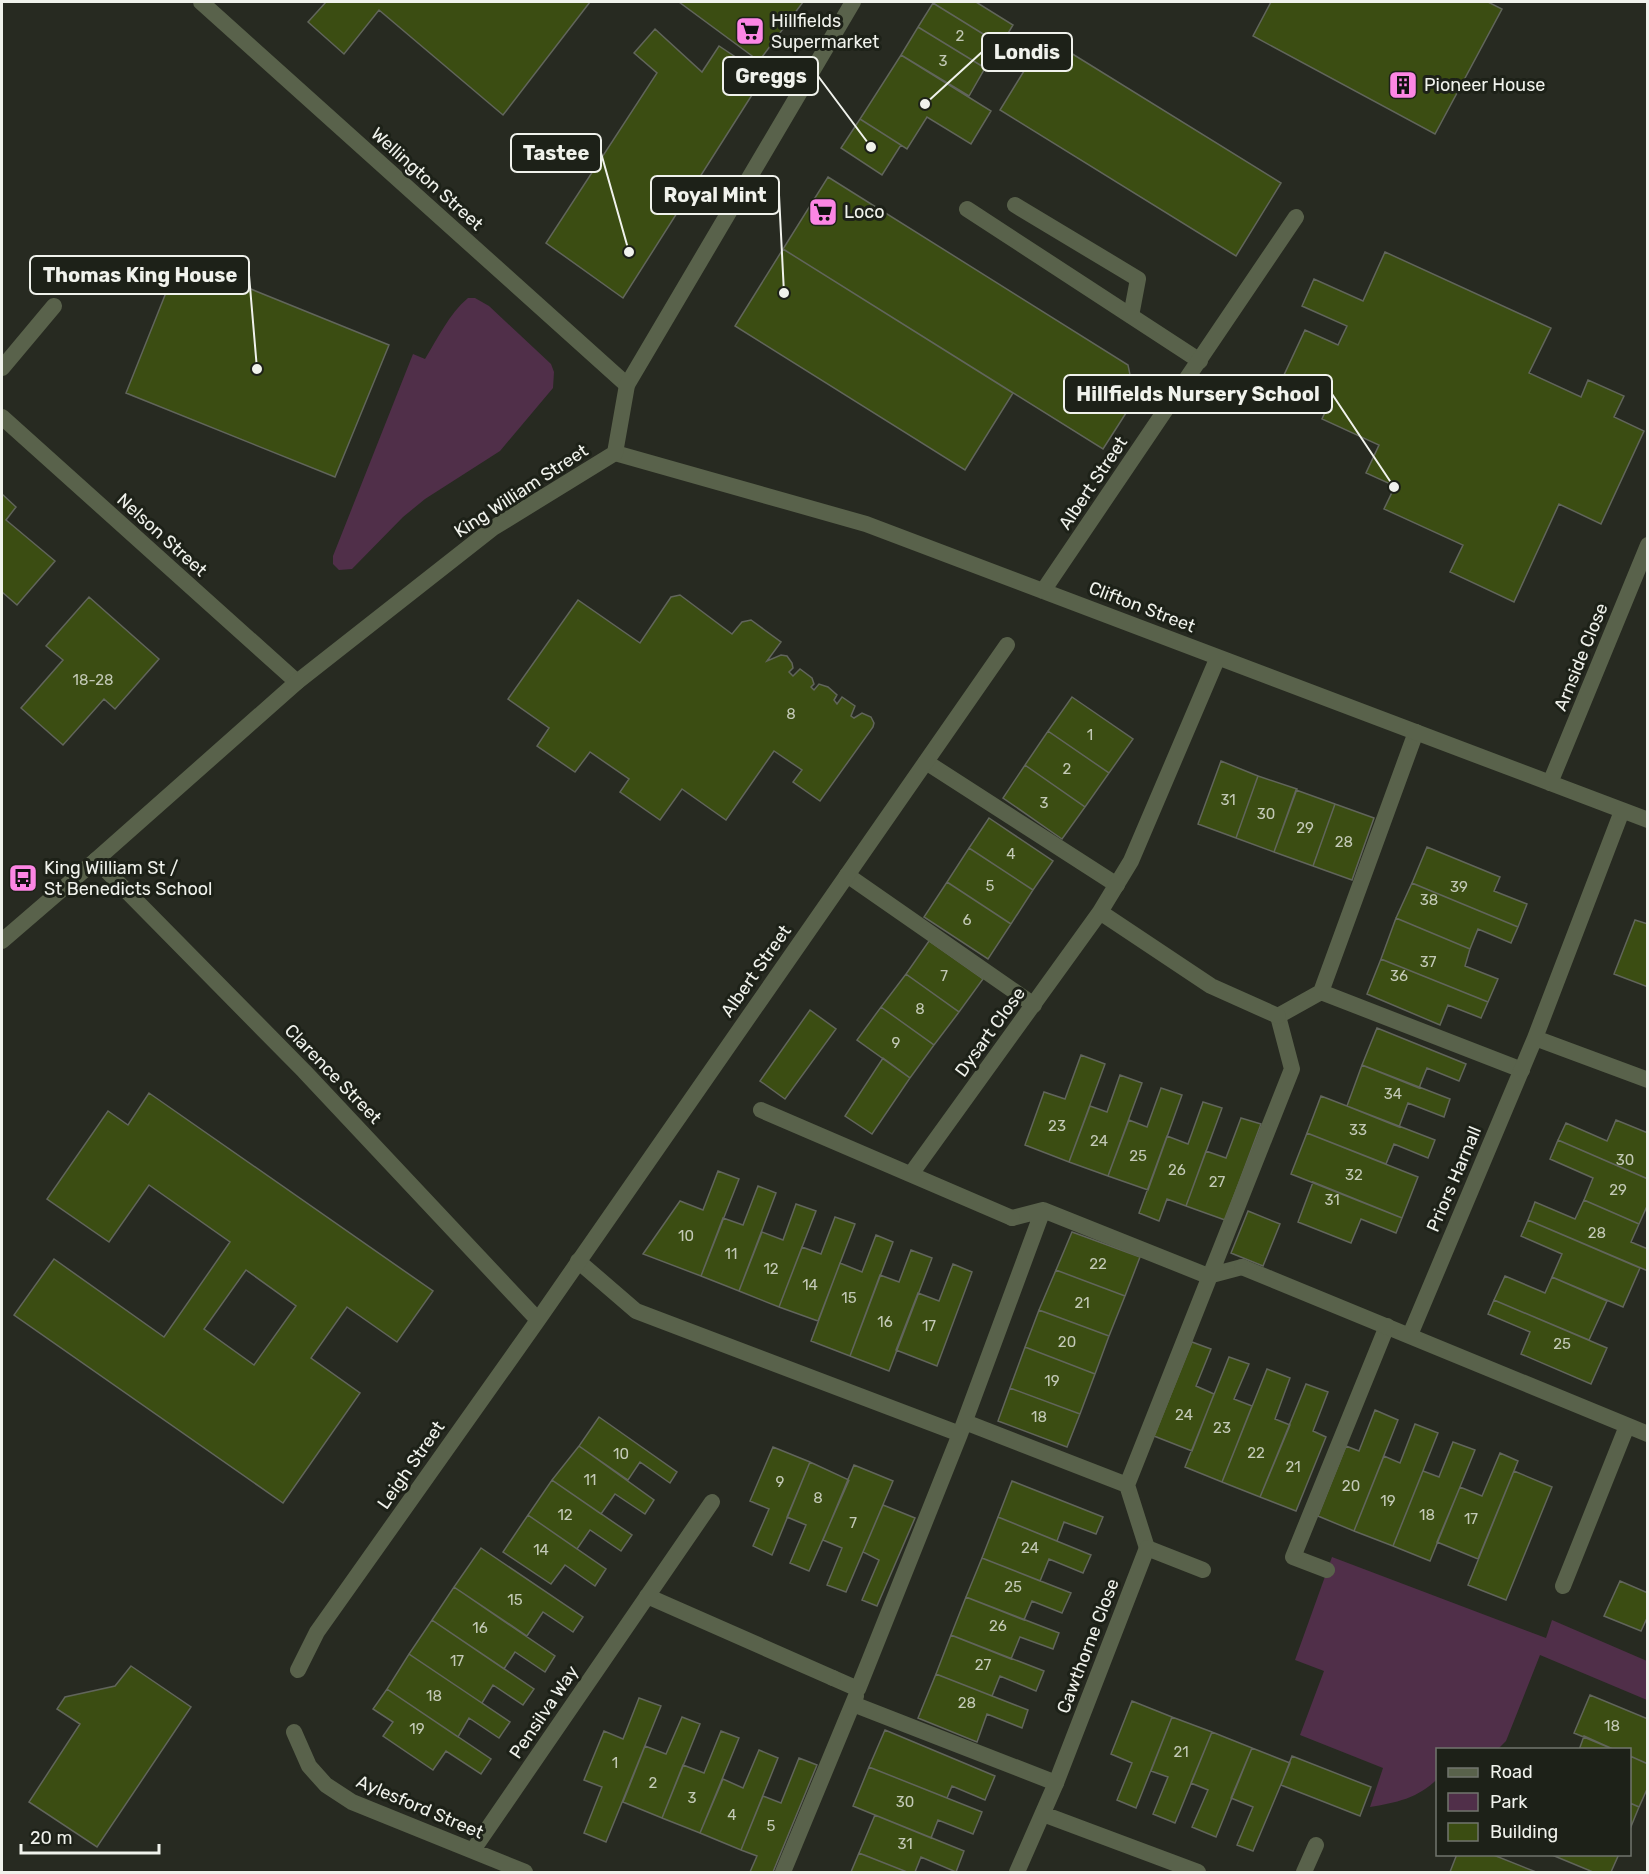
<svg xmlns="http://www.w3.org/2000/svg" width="1649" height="1874" viewBox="0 0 1649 1874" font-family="Rubik,sans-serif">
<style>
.green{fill:#502f49}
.building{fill:#3b4d12;stroke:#61655b;stroke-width:1.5;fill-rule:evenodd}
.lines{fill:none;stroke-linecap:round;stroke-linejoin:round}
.service{stroke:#59624b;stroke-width:16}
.minor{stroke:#59624b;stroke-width:16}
.tertiary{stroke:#59624b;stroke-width:16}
.labels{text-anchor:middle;stroke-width:6;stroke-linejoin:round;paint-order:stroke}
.number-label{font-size:15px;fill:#c3c9b6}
.poi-label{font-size:18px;fill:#f0f2ec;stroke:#1d2118;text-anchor:start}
.street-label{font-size:18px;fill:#f0f2ec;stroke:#1d2118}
.leader{fill:none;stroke:#f0f2ec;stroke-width:2}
.callout-dot{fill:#f0f2ec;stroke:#1d2118;stroke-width:2}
.callout{fill:#1d2118;stroke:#f0f2ec;stroke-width:2}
.callout-label{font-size:20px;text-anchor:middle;font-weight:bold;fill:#f0f2ec}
</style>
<rect width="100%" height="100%" fill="#272a21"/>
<path class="green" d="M468,298H475L489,306L551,364L554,372L553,388L500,451L425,499L403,517L352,569L339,570L333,564V556L413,354L425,359C438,338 449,314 468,298Z
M1332,1557L1546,1638L1552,1620L1647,1661V1700L1540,1655L1506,1741L1498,1749L1438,1750L1437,1779C1419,1798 1395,1803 1370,1807L1383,1768L1300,1735L1324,1671L1295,1660Z"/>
<path class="building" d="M326,2H590L503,115L379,10L344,54L308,22Z
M679,2H803L759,61Z
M934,2H976L1013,25L1001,45L933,3Z
M1271,2H1488L1502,9L1435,134L1253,36Z
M933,3L1001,45L985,68L918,27Z
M918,27L985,68L969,96L901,55Z
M655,29L702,72L719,46L764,76L623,298L546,243L657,73L634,53Z
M1045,37L1281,183L1236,256L1000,110Z
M901,55L991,111L971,144L927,117L907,149L860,119Z
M860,119L901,145L882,175L841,148Z
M828,177L1128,365L1135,399L1103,449L783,249Z
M783,249L1013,393L965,470L735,326Z
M1385,252L1551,328L1529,373L1581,397L1588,380L1624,396L1614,417L1644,431L1601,524L1559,504L1514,602L1450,572L1463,545L1384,509L1395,486L1366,473L1379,445L1322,419L1332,397L1284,375L1305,330L1338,345L1347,326L1302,306L1314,279L1363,301Z
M179,260L389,345L335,477L126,393Z
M2,494L16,507L6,520L55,561L17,605L2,592Z
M680,595L732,634L742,622L751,620L781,642L767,661L781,655L787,656L792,663L793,668L789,672L793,676L800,669L812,678L814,684L811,687L814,690L819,684L828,687L837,695L834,700L837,704L842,697L855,706L851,716L854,718L862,713L871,717L874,723L873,727L820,801L793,782L802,770L774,751L726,820L682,789L660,820L620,792L629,779L590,752L575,772L537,746L549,728L508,699L578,600L640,643L671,597Z
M89,597L159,659L115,709L104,699L63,745L21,708L63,660L46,646Z
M1072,697L1133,739L1109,773L1048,731Z
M1048,731L1109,773L1085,807L1025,765Z
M1221,761L1258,776L1236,838L1198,824Z
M1025,765L1085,807L1062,839L1003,798Z
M1258,776L1297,789L1274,852L1236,838Z
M1296,790L1335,804L1313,866L1274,852Z
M1335,804L1374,818L1352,880L1313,866Z
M989,818L1053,861L1033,890L969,848Z
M1427,847L1500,877L1494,891L1527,904L1518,927L1412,883Z
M969,848L1033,890L1011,924L947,882Z
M947,882L1011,924L988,959L924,917Z
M1412,883L1518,927L1511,943L1478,929L1470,949L1396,918Z
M1396,918L1470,949L1465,966L1498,979L1488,1002L1381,959Z
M1635,920L1648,924V987L1614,974Z
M929,941L983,979L959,1012L906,974Z
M1381,959L1488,1002L1481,1018L1448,1005L1440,1025L1367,994Z
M906,974L959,1012L934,1045L881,1007Z
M881,1007L934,1045L910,1078L857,1040Z
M810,1010L836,1029L785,1099L760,1081Z
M1377,1028L1466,1064L1459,1081L1427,1068L1419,1088L1362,1065Z
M1081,1055L1105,1064L1069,1162L1025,1145L1044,1092L1065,1099Z
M883,1058L910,1078L872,1134L845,1116Z
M1362,1065L1450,1099L1444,1117L1408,1103L1399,1127L1347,1106Z
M1120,1075L1142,1083L1108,1176L1069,1162L1090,1106L1107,1112Z
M1161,1088L1182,1095L1148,1190L1108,1176L1129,1120L1147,1127Z
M149,1093L433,1291L397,1342L347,1307L311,1358L360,1393L283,1503L14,1315L54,1259L164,1337L230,1242L149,1185L109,1242L47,1199L108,1111L128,1125ZM246,1270L296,1306L254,1365L204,1329Z
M1321,1096L1435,1140L1428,1158L1394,1144L1386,1164L1307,1133Z
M1203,1102L1222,1108L1186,1206L1167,1199L1159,1221L1139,1213L1167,1136L1188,1144Z
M1241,1118L1261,1124L1225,1220L1186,1206L1206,1151L1226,1158Z
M1616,1120L1648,1133V1179L1558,1140L1566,1123L1607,1141Z
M1307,1133L1418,1177L1402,1218L1291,1174Z
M1558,1140L1648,1179V1204L1639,1224L1584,1200L1593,1178L1550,1159Z
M718,1171L739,1179L701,1276L643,1254L680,1201L703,1210Z
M1313,1182L1402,1218L1396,1233L1361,1219L1351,1243L1298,1222Z
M758,1186L776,1193L739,1291L701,1276L723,1218L743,1225Z
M1584,1200L1639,1224L1631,1242L1648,1249V1271L1528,1220L1535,1202L1575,1219Z
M796,1204L816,1211L779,1307L739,1291L762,1232L783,1240Z
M1248,1211L1280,1224L1263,1266L1231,1253Z
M835,1217L855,1224L818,1321L779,1307L802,1247L821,1254Z
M1528,1220L1640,1268L1623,1307L1552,1277L1562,1254L1521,1236Z
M1072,1232L1140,1257L1125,1296L1056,1270Z
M876,1235L893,1242L850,1356L811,1341L840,1263L862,1272Z
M911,1250L932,1258L889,1371L850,1356L880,1275L899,1282Z
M953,1264L972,1272L937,1366L896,1350L918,1293L939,1301Z
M1056,1270L1125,1296L1109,1336L1039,1310Z
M1505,1276L1545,1293L1552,1277L1607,1301L1589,1340L1494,1300Z
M1494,1300L1607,1348L1591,1384L1521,1354L1530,1332L1488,1314Z
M1039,1310L1109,1336L1095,1374L1025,1347Z
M1192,1342L1211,1349L1196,1386L1214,1394L1192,1451L1154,1436Z
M1025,1347L1095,1374L1080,1414L1010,1388Z
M1229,1357L1249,1364L1234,1399L1252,1406L1222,1482L1185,1467Z
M1267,1369L1290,1378L1275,1419L1290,1425L1260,1497L1222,1482Z
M1306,1384L1328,1392L1313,1431L1326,1437L1296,1511L1260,1497Z
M1010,1388L1080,1414L1067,1447L998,1421Z
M1375,1410L1398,1420L1354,1531L1318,1516L1346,1446L1359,1451Z
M599,1417L677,1472L670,1483L640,1462L628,1480L579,1446Z
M1415,1424L1438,1433L1393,1546L1354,1531L1384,1456L1400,1463Z
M1453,1442L1475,1450L1430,1561L1393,1546L1423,1471L1439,1477Z
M579,1446L654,1500L645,1514L615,1494L601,1514L552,1480Z
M773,1447L810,1462L772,1555L753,1546L769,1509L750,1501Z
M1500,1453L1518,1461L1478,1559L1437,1542L1460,1487L1482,1496Z
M810,1462L849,1480L809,1571L790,1563L806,1525L787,1517Z
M854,1465L893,1481L846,1592L827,1585L842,1548L823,1540Z
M1514,1471L1552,1487L1506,1600L1468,1585Z
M552,1480L632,1535L621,1551L590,1530L577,1549L528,1515Z
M1012,1481L1103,1517L1096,1534L1064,1522L1057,1541L998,1517Z
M883,1505L915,1518L877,1606L862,1600L879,1560L863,1552Z
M528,1515L606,1569L595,1586L565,1565L551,1584L503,1552Z
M998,1517L1091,1555L1083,1573L1049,1559L1040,1581L982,1558Z
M481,1548L583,1617L573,1632L543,1612L527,1636L454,1587Z
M982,1558L1071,1593L1062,1613L1032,1601L1024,1620L966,1597Z
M1620,1581L1648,1593V1616L1641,1631L1604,1616Z
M454,1587L555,1656L545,1672L515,1652L504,1669L432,1620Z
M966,1597L1059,1633L1053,1649L1020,1637L1011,1659L951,1635Z
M432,1620L534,1689L523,1705L493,1685L482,1703L409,1654Z
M951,1635L1044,1671L1036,1691L1000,1676L992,1696L936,1674Z
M409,1654L510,1722L499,1738L469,1718L458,1737L387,1689Z
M131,1666L191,1707L97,1847L29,1802L80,1724L57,1709L65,1697L115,1686Z
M936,1674L1028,1710L1022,1728L987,1714L977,1742L918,1718Z
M387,1689L491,1759L481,1774L446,1751L433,1770L383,1736L393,1722L373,1709Z
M1590,1695L1648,1719V1764L1630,1756V1750H1615L1574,1733Z
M639,1698L661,1706L606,1842L584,1833L602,1787L584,1780L604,1731L623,1739Z
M1132,1701L1172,1717L1136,1808L1117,1800L1132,1763L1111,1754Z
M682,1717L700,1724L662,1818L623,1802L645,1746L666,1754Z
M1172,1717L1212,1732L1175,1823L1153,1814L1168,1777L1151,1771Z
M885,1730L995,1776L985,1800L952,1786L947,1798L869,1767Z
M721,1731L739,1738L700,1833L662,1818L683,1765L704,1773Z
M1212,1732L1252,1748L1216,1837L1192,1827L1208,1790L1191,1783Z
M1584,1736L1615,1750H1579Z
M1252,1748L1290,1763L1253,1851L1237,1845L1253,1807L1231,1798Z
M759,1750L778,1758L741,1850L700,1833L723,1779L743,1788Z
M1292,1756L1371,1787L1360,1816L1281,1785Z
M1630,1756L1648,1764V1787L1639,1807L1630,1803Z
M799,1758L817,1765L773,1872H750L757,1856L741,1850L763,1796L781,1803Z
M869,1767L982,1812L973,1834L938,1820L931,1838L853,1806Z
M1630,1803L1639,1807L1630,1829Z
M875,1815L964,1851L956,1872L921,1857L915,1872H907L859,1853Z
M859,1853L907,1872H851Z
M1457,1854H1491L1536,1872H1450Z
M1619,1854L1611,1872H1593L1552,1855Z"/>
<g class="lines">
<path class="service" d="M1015,205L1138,279L1131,316
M967,209L1200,361
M2,368L54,306
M926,762L1117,885
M847,875L1034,1005
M1321,992L1522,1070
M1012,1218L1043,1210L1208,1276L1242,1267
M578,1261L636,1311L960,1434L1043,1210
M965,1422L1127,1485
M1147,1548L1127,1485L1292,1069L1278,1016L1321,992L1416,732
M1327,1570L1293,1557L1387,1326
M833,1678L858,1689L960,1434
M853,1704L1056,1783
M783,1872L856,1696"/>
<path class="minor" d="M201,2L627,385
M2,417L297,682
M615,453L866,524L1648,820
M1043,591L1296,217
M1550,783L1648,545
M96,860L304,1071L538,1320
M1100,912L1211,986L1278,1016
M1535,1038L1648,1080
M761,1110L1012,1218
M911,1174L1100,912L1131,861L1218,657
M1242,1267L1648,1434
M1410,1335L1535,1038L1622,811
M1563,1586L1627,1426
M647,1596L833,1678
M298,1670L317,1632L538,1320L1007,645
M294,1732L309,1766L326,1785L352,1802L525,1872
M1043,1814L1198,1872
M473,1850L712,1502
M1017,1872L1056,1783L1147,1548L1203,1570
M1304,1872L1316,1845"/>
<path class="tertiary" d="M2,941L96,860L297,682L493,528L615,453L627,385L853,2"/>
</g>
<defs>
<g id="supermarket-square" transform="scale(1.5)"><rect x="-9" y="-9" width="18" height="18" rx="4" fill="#fc86e4" stroke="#1d2118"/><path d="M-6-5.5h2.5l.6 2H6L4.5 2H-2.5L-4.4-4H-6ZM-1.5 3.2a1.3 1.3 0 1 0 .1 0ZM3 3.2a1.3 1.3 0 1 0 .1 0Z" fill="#111"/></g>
<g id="building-square" transform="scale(1.5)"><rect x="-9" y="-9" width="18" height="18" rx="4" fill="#fc86e4" stroke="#1d2118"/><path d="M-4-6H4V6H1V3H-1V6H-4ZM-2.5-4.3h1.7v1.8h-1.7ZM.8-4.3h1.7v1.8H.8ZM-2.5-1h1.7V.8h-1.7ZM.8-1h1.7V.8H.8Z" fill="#111"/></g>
<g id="bus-square" transform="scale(1.5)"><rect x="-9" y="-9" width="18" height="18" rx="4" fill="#fc86e4" stroke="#1d2118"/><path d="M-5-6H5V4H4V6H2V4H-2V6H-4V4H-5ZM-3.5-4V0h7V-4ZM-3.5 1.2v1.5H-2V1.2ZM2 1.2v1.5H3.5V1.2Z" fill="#111"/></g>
</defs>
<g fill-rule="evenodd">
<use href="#supermarket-square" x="750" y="31"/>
<use href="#building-square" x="1403" y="85"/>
<use href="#supermarket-square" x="823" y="212"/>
<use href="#bus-square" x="23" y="878"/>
</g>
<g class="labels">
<g class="number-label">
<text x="960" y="41">2</text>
<text x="943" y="66">3</text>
<text x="93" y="685">18-28</text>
<text x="791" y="719">8</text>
<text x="1090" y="740">1</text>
<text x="1067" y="774">2</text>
<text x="1228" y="805">31</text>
<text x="1044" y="808">3</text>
<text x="1266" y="819">30</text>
<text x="1305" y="833">29</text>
<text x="1344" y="847">28</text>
<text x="1011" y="859">4</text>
<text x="990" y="891">5</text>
<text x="1459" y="892">39</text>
<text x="1429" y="905">38</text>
<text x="967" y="925">6</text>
<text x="1428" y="967">37</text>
<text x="944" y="981">7</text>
<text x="1399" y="981">36</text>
<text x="920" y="1014">8</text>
<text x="896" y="1048">9</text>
<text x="1393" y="1099">34</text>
<text x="1057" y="1131">23</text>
<text x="1358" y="1135">33</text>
<text x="1099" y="1146">24</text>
<text x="1138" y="1161">25</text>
<text x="1625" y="1165">30</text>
<text x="1177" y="1175">26</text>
<text x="1354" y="1180">32</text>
<text x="1217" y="1187">27</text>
<text x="1618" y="1195">29</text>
<text x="1332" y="1205">31</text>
<text x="1597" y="1238">28</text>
<text x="686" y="1241">10</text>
<text x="731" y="1259">11</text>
<text x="1098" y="1269">22</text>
<text x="771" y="1274">12</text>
<text x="810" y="1290">14</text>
<text x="849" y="1303">15</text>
<text x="1082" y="1308">21</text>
<text x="885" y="1327">16</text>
<text x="929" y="1331">17</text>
<text x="1067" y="1347">20</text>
<text x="1562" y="1349">25</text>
<text x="1052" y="1386">19</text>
<text x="1184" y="1420">24</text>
<text x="1039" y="1422">18</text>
<text x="1222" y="1433">23</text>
<text x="1256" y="1458">22</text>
<text x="621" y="1459">10</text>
<text x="1293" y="1472">21</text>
<text x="590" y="1485">11</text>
<text x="780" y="1487">9</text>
<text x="1351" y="1491">20</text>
<text x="818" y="1503">8</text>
<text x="1388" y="1506">19</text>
<text x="565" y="1520">12</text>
<text x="1427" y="1520">18</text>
<text x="1471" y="1524">17</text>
<text x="853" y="1528">7</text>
<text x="1030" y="1553">24</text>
<text x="541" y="1555">14</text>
<text x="1013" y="1592">25</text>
<text x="515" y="1605">15</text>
<text x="998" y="1631">26</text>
<text x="480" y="1633">16</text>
<text x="457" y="1666">17</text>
<text x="983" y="1670">27</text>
<text x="434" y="1701">18</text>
<text x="967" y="1708">28</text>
<text x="1612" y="1731">18</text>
<text x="417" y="1734">19</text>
<text x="1181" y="1757">21</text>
<text x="615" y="1768">1</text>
<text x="653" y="1788">2</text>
<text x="692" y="1803">3</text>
<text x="905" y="1807">30</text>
<text x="732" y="1820">4</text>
<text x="771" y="1831">5</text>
<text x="905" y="1849">31</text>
</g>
<g class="poi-label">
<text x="771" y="27">Hillfields<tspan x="771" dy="21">Supermarket</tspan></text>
<text x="1424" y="91">Pioneer House</text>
<text x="844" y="218">Loco</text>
<text x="44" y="874">King William St /<tspan x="44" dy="21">St Benedicts School</tspan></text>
</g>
<g class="street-label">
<text transform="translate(427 179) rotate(42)" y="6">Wellington Street</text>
<text transform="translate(1093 483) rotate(-56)" y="6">Albert Street</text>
<text transform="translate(521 491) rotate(-33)" y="6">King William Street</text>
<text transform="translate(162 535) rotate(42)" y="6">Nelson Street</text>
<text transform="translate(1142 607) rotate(21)" y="6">Clifton Street</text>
<text transform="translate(1581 657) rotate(-68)" y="6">Arnside Close</text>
<text transform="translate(756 971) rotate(-55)" y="6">Albert Street</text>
<text transform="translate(990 1032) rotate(-54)" y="6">Dysart Close</text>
<text transform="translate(333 1074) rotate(46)" y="6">Clarence Street</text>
<text transform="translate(1454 1179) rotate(-67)" y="6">Priors Harnall</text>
<text transform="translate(411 1465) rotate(-55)" y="6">Leigh Street</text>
<text transform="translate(1088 1646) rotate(-69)" y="6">Cawthorne Close</text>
<text transform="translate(544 1712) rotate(-56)" y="6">Pensilva Way</text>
<text transform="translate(420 1807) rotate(23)" y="6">Aylesford Street</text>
</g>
</g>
<path class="leader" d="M925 104L982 52M871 147L818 76M629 252L601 153M784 293L779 195M257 369L249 275M1394 487L1332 394"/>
<g class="callout-dot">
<circle cx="925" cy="104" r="6"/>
<circle cx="871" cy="147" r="6"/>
<circle cx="629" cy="252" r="6"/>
<circle cx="784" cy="293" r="6"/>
<circle cx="257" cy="369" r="6"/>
<circle cx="1394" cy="487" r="6"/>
</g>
<g class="callout">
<rect x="982" y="33" width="90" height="38" rx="6"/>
<rect x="723" y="57" width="95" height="38" rx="6"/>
<rect x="511" y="134" width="90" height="38" rx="6"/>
<rect x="651" y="176" width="128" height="38" rx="6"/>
<rect x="30" y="256" width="219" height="38" rx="6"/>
<rect x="1064" y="375" width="268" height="38" rx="6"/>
</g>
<g class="callout-label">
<text x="1027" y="59">Londis</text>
<text x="771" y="83">Greggs</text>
<text x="556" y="160">Tastee</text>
<text x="715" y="202">Royal Mint</text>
<text x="140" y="282">Thomas King House</text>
<text x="1198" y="401">Hillfields Nursery School</text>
</g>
<rect width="1649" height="1874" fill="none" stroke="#f0f2ec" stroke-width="6"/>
<rect x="1436" y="1748" width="195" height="108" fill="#1d2118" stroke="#71756d" stroke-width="1.5"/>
<rect x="1448" y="1768" width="30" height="9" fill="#59624b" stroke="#71756d" stroke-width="1.5"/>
<text x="1490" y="1778" font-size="18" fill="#f0f2ec">Road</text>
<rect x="1448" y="1793" width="30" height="18" fill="#502f49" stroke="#71756d" stroke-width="1.5"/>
<text x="1490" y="1808" font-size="18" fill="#f0f2ec">Park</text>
<rect x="1448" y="1823" width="30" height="18" fill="#3b4d12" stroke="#71756d" stroke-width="1.5"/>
<text x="1490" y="1838" font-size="18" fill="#f0f2ec">Building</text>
<path d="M21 1844v9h138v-9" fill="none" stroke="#f0f2ec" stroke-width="3"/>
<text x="30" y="1844" font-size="18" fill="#f0f2ec" stroke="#1d2118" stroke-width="4.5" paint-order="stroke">20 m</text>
</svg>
